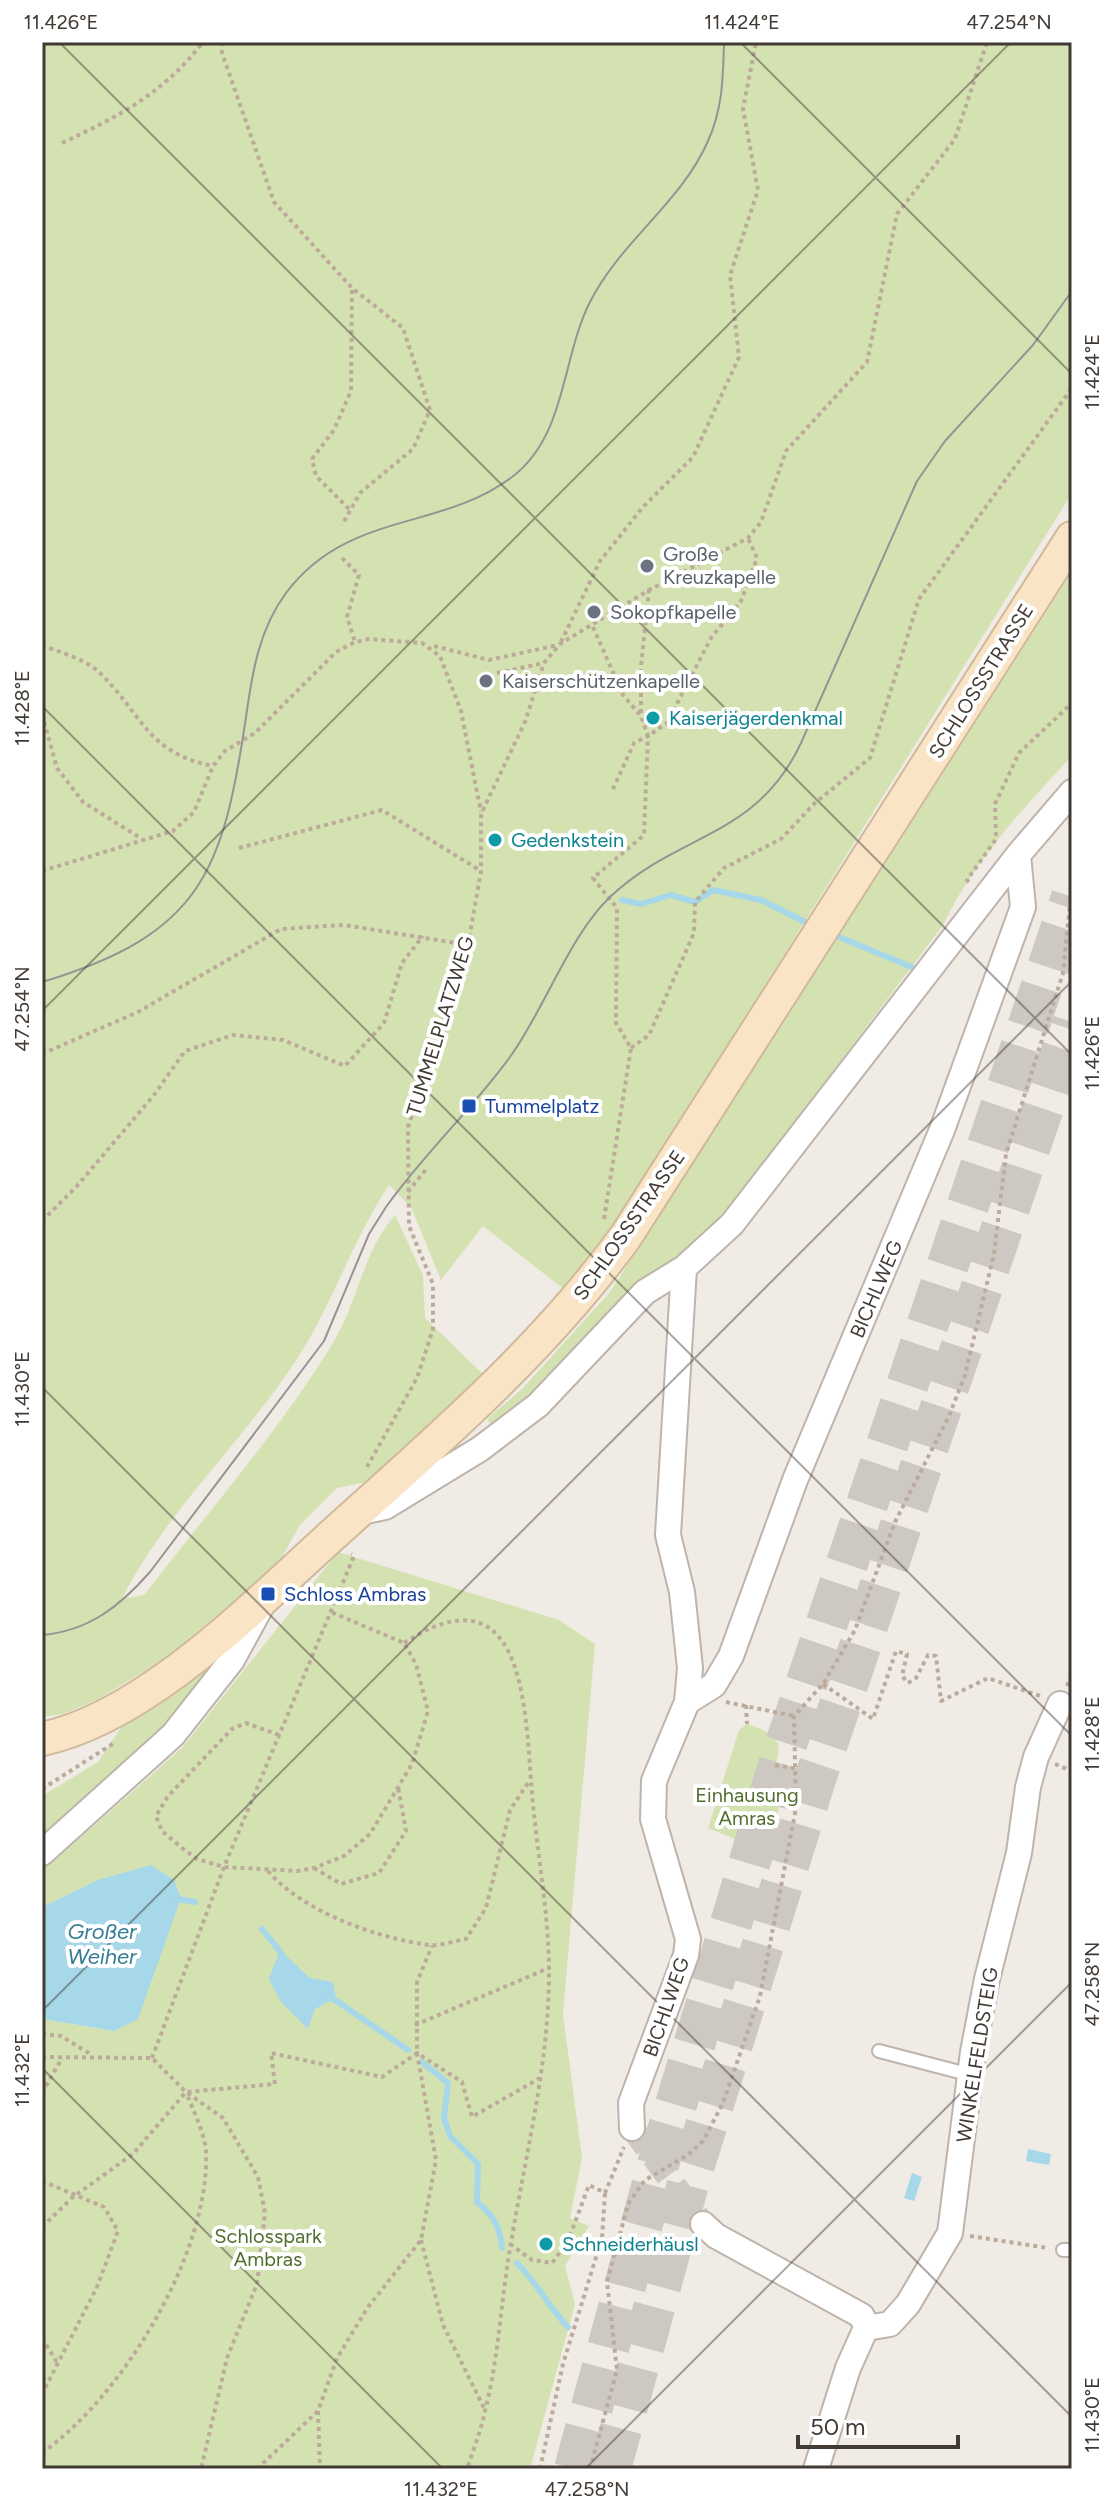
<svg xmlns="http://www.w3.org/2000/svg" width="1114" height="2511" viewBox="0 0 1114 2511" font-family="Figtree,sans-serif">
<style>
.green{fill:#d4e2b1;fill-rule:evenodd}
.water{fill:#a6d8e9}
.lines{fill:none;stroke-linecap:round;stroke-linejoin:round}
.stream{stroke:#a6d8e9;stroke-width:6}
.minor-tunnel{stroke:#cec8c2;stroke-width:24;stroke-dasharray:24 12;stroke-linecap:butt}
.motorway-tunnel{stroke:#cec8c2;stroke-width:42;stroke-dasharray:42 21;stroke-linecap:butt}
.service-casing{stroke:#beb4ab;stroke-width:16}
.minor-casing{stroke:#beb4ab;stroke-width:28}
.secondary-casing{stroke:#d0b99b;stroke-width:36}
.path{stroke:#bcab9b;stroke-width:4;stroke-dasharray:4 4;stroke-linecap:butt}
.service{stroke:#fff;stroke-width:12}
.minor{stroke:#fff;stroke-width:24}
.secondary{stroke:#f9e5c6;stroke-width:32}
.tram{stroke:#949494;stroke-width:2}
.ticks{fill:none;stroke:#423b35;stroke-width:2;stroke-opacity:0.45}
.worship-dot{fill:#6b7280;stroke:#fff;stroke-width:3}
.culture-dot{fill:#0f9aa8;stroke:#fff;stroke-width:3}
.transit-dot{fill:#1a4fb4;stroke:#fff;stroke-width:3}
.labels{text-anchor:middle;stroke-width:8;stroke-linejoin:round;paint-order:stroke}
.worship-label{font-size:20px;fill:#5b616d;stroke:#fff;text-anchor:start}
.street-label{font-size:20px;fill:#423b35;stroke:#fff}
.culture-label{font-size:20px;fill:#0d838f;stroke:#fff;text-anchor:start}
.transit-label{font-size:20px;fill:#164399;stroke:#fff;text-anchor:start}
.park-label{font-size:20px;fill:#516e2e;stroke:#fff}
.water-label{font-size:22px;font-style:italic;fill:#357c95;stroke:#fff}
.neatline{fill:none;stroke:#423b35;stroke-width:3}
.ticks-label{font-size:20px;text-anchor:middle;fill:#423b35}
</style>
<rect width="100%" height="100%" fill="#f1ebe5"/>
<path class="green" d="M42,42H1072V493L612,1231L565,1290L483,1226L441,1280L411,1207L389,1185C351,1242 333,1305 295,1362C241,1444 166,1511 122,1599L144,1595C207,1513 277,1434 331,1346C358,1304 362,1252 395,1215L423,1275L425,1318L487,1378L371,1481L337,1488L300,1525L278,1564L162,1661L98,1699L63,1714L42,1717Z
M1072,572V756C1024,807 974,861 943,925L715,1228L537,1396L493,1428L487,1419L523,1388L610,1292Z
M338,1552L559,1620L595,1644L563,2014L582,2158L570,2218L589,2226L565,2266L575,2304L530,2469H42V2019L114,2031L98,1880L42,1907V1868L54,1861L182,1748ZM293,1966L310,1978L315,2009L308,2029Z
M214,1657L219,1662L165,1730L42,1841V1796L98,1762L124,1723Z
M747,1724C774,1733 786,1739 774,1768L785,1782L768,1852L708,1828L739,1730Z"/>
<path class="water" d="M151,1865L174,1880L181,1898L138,2019L114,2031L42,2019V1907L98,1880Z
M280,1950L310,1978L333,1982L336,1998L315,2009L308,2029L281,2002L269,1979Z
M1028,2149L1051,2154L1049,2165L1026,2161Z
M912,2173L922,2177L914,2201L904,2198Z"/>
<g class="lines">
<path class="stream" d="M622,900L641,904L671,895L695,902L713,890L761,900L805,922
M839,937L919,970
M173,1898L195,1902
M262,1929L282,1954
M328,1995L408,2050
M422,2062L448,2083L444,2118L450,2136L478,2164L477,2202C493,2215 500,2226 502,2248
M517,2263C538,2284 548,2306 568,2327"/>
<path class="minor-tunnel" d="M632,2128L703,2224"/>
<path class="motorway-tunnel" d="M575,2469L661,2154L780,1762L1072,897
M610,2469L688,2184L816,1776L1072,1022"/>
<g class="service-casing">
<path id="service" d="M879,2051L971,2075
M1063,2250H1072"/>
</g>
<g class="minor-casing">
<path id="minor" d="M361,1512L385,1507L480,1449L538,1405L645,1292L684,1268L732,1224L1018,855L1072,792
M687,1702L714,1685L731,1656L795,1480L942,1130L1023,907L1018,855
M42,1853L173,1735L232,1660L261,1607
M632,2128L631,2103L686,1955L688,1939L653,1819L654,1781L687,1702L690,1668L682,1592L668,1535L684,1268
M703,2224L716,2236L862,2316L866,2328L848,2368L816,2469
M866,2328L890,2324L908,2304L950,2233L973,2052L987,1979L1019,1853L1028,1787L1036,1757L1060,1704"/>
</g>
<g class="secondary-casing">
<path id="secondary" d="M42,1739C144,1718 252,1608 328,1539C434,1443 541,1353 626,1236L1072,538"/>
</g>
<path class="path" d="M222,42V53L274,202L352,288L403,328L430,410L413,449L360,493L342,525
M62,143C119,116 163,94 203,42
M349,509L316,476L312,459L334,430L351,391L352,289
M342,558L359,575L347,617L355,642
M593,627L623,695L641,716L648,736L667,723L711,638L741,601L757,558L748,538
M561,642L600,561L642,508L693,457L739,357L730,275L758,190L743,109L756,42
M42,645C59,652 84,659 98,671C142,713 146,753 213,766
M434,646L489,660L558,645
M497,673L544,663
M641,713V666L649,590
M42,714L57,768L83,802L142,839
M239,848L382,810L481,871
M42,871L173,831L194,812L213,766L225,751L255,733L336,652L355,642L369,639L422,643L440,656L461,711L481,812
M969,882L967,880L996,839L995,804L1019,753L1072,703
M631,1048L649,1035L694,933L695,902L724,868L781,839L815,803L870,758L919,599L1072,388
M42,1054L138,1012L281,929L344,925L468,945
M408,1192L427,1168
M604,1219L631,1048L616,1023L617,908L593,878L644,835L648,736L634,743L612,791
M42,1221L77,1186L154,1095L185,1051L233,1035L283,1040L345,1066L384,1023L402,963L423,936
M367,1467L417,1378L433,1329V1284L409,1226L408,1127L468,945L481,871V814L525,722L544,663L560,644L649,590L748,538L761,522L786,451L867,362L897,214L955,139L987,42
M404,1643C521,1567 525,1700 531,1780C535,1842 548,1904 549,1967C550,2059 526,2152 511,2243C501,2298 499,2357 485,2411C481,2431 473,2450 467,2469
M823,1684L873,1719L896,1651L907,1654L902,1676L908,1683L916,1678L928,1655L936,1656L941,1701L988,1678L1040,1696
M1067,1686L1072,1674
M726,1702L794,1716
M746,1705L747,1724
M279,1735L246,1723L232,1729L168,1796L156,1816L162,1831L182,1848L197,1859L224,1867L297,1871L314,1868L344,1856L370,1834L412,1764L428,1711L416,1664L404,1643L331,1612
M1055,1764L1072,1771
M775,1765L798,1769
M42,1789L114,1743
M314,1868L341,1884L379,1873L406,1831L398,1787
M268,1871C303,1912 377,1938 429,1945C440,1946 454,1941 466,1939L486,1908L510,1810L530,1780
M415,2025L549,1968
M42,2034L61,2036L92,2055
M42,2057L152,2058L186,2092L223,2118L258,2177L265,2213L257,2284L227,2358L201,2469
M152,2058L224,1867L354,1556L351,1554
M42,2093L62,2058
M42,2181L104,2207L118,2231L97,2287L42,2394
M42,2227L73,2197L133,2154L186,2092L275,2084L271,2053L382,2077L417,2053L462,2082L472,2117L540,2078
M970,2236L1048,2248
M421,2240L443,2325L484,2408
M510,2244L532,2260L552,2263L568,2241L589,2185L605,2193L624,2147
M42,2338L58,2364
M318,2411L320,2469
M42,2453C123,2396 210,2252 206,2152C205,2133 193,2111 187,2094
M257,2469L318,2411L337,2358L368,2307L421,2240L436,2160L417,2053V1982L432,1946
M540,2469L563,2364L602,2238L605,2193
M590,2469L617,2370L607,2282L628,2204L645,2180L688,2155L703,2141L723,2103L760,1996L796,1808L794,1716L823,1684L855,1630L895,1522L949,1416L965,1375L994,1254L1006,1154L1063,973L1072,885"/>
<use href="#service" class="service"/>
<use href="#minor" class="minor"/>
<use href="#secondary" class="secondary"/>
<path class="tram" d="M42,982C201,934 223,873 246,717C252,674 259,629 286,593C347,511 441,531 512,477C567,435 561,359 590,302C620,242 681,203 708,141C723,108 723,76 724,42
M42,1635C89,1631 120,1606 150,1572L324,1341L369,1234L386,1207C424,1154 472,1109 510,1057C544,1010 570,935 610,897C677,833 756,839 801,743L917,481L945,441L1033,345L1072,291"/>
</g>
<path class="ticks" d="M59,42L1072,1055M740,42L1072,374M42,706L1072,1736M42,1011L1011,42M42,1387L1072,2417M42,2011L1072,981M42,2068L443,2469M585,2469L1072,1982"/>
<g class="worship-dot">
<circle cx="647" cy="566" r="8"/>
<circle cx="594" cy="612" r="8"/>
<circle cx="486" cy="681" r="8"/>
</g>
<g class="culture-dot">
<circle cx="653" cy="718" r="8"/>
<circle cx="495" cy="840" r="8"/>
<circle cx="546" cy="2244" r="8"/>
</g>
<g class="transit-dot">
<rect x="461" y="1098" width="16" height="16" rx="4"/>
<rect x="260" y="1586" width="16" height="16" rx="4"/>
</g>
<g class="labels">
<g class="worship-label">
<text x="663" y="561">Große<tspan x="663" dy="23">Kreuzkapelle</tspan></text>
<text x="610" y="619">Sokopfkapelle</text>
<text x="502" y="688">Kaiserschützenkapelle</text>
</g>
<g class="street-label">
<text transform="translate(981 681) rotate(-58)" y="7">SCHLOSSSTRASSE</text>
<text transform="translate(440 1026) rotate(-73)" y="7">TUMMELPLATZWEG</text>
<text transform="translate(629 1225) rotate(-55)" y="7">SCHLOSSSTRASSE</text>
<text transform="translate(876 1289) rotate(-67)" y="7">BICHLWEG</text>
<text transform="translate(666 2007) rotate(-71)" y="7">BICHLWEG</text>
<text transform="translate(977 2055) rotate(-81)" y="7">WINKELFELDSTEIG</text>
</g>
<g class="culture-label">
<text x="669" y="725">Kaiserjägerdenkmal</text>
<text x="511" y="847">Gedenkstein</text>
<text x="562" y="2251">Schneiderhäusl</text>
</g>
<g class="transit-label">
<text x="485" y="1113">Tummelplatz</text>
<text x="284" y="1601">Schloss Ambras</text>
</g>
<g class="park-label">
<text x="747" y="1802">Einhausung<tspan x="747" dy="23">Amras</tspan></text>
<text x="268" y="2243">Schlosspark<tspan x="268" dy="23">Ambras</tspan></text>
</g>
<g class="water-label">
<text x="102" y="1939">Großer<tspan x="102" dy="25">Weiher</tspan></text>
</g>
</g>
<rect width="1114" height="2511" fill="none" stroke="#ffffff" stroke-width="88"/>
<path d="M798 2435v12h160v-12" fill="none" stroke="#423b35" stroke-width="4"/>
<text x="810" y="2435" font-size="24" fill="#423b35" stroke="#ffffff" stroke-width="6" paint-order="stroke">50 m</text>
<rect x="44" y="44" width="1026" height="2423" class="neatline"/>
<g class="ticks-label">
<text x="61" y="29">11.426°E</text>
<text x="742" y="29">11.424°E</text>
<text x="1009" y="29">47.254°N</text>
<text transform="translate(1092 372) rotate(-90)" y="7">11.424°E</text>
<text transform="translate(22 708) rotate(-90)" y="7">11.428°E</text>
<text transform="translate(22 1009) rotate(-90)" y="7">47.254°N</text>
<text transform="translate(1092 1053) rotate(-90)" y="7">11.426°E</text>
<text transform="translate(22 1389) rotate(-90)" y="7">11.430°E</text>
<text transform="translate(1092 1734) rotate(-90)" y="7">11.428°E</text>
<text transform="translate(1092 1984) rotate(-90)" y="7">47.258°N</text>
<text transform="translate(22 2070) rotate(-90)" y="7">11.432°E</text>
<text transform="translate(1092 2415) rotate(-90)" y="7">11.430°E</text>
<text x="441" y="2496">11.432°E</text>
<text x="587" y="2496">47.258°N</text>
</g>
</svg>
